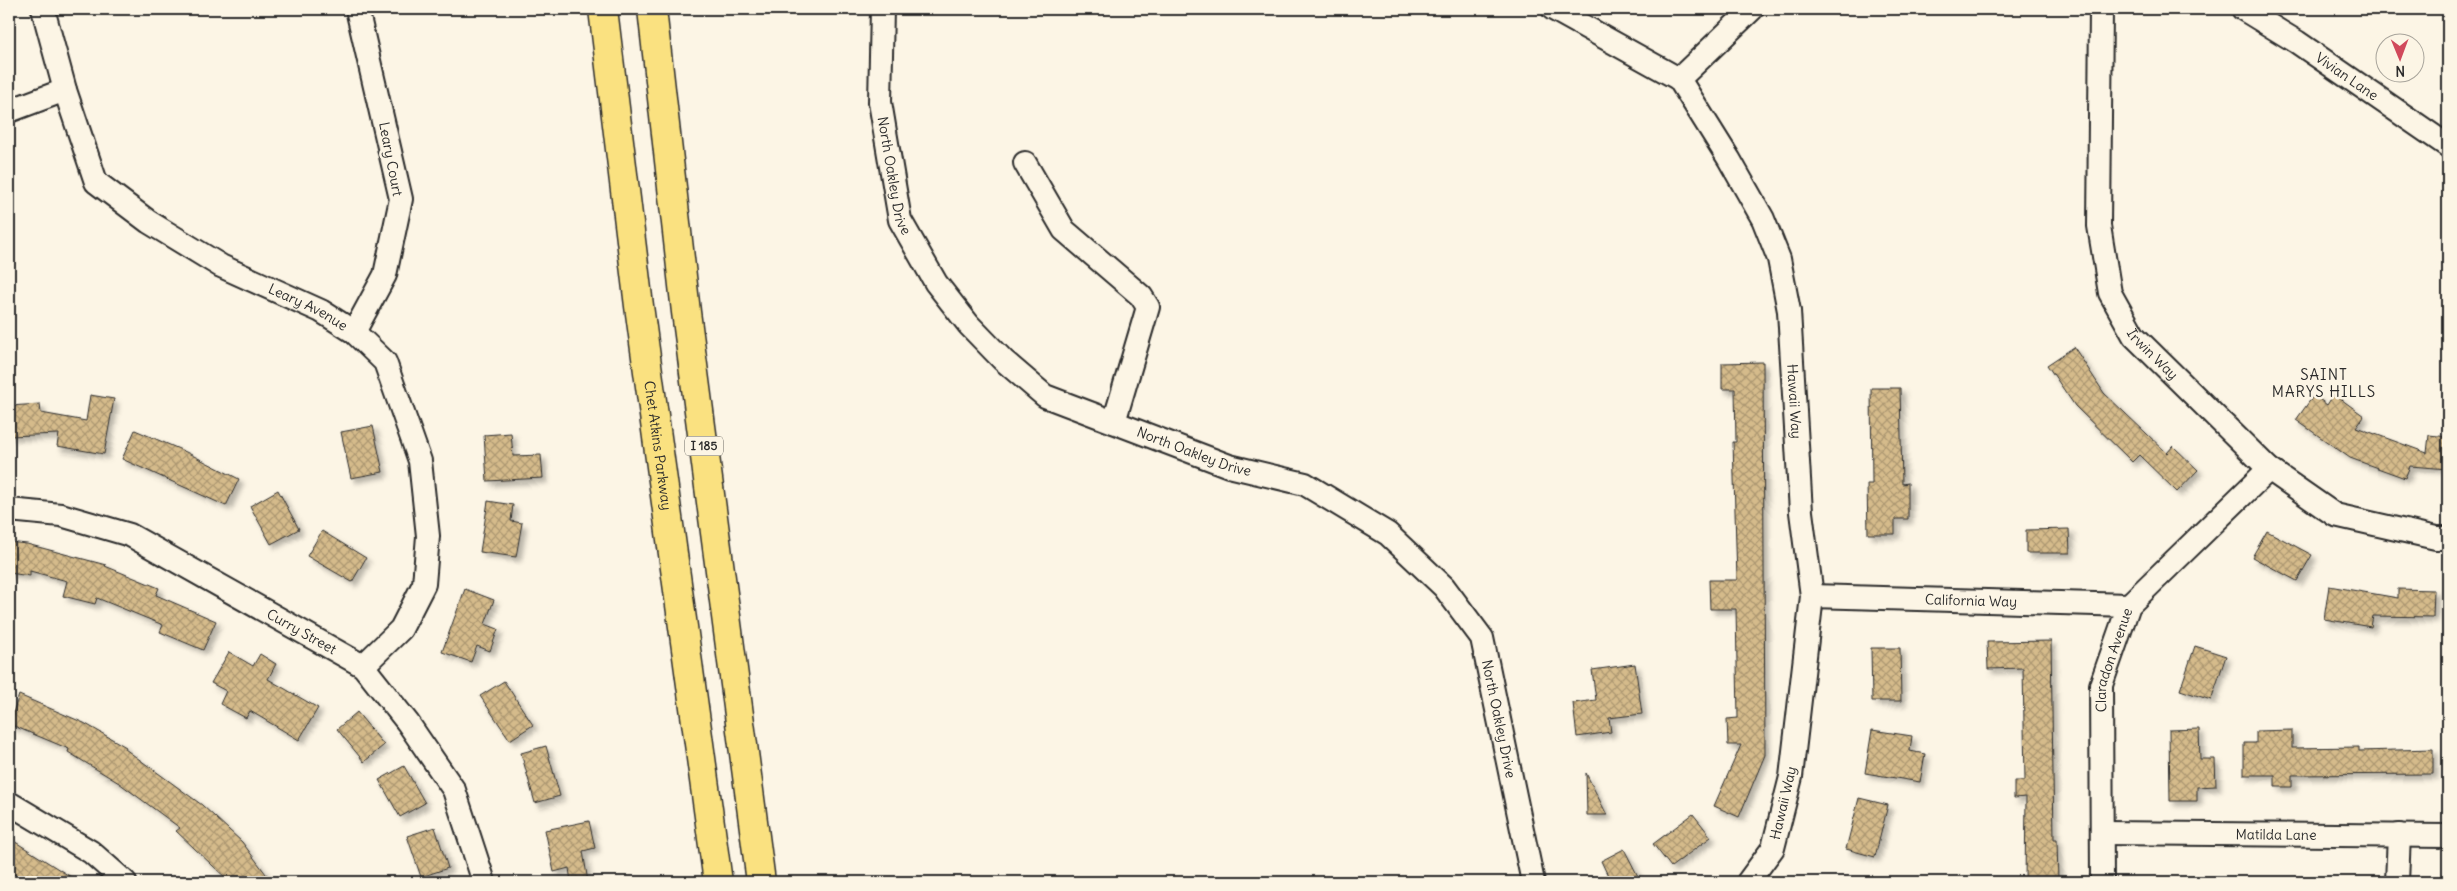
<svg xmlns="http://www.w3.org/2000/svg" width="2457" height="891" viewBox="0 0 2457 891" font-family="Delius,sans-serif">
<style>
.building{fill:url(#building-cross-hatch);stroke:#2b2b2b;filter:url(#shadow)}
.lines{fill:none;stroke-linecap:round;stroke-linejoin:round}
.minor-casing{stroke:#2b2b2b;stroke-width:26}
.highway-casing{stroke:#2b2b2b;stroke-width:31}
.minor{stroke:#fcf5e5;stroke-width:22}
.highway{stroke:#fae180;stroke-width:28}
.labels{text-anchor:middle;stroke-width:5;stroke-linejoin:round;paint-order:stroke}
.shield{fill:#fcf5e5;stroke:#6a6863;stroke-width:1}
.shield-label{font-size:12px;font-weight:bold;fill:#2b2b2b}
.street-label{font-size:14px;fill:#2b2b2b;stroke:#fcf5e5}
.neighbourhood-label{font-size:15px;letter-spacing:1px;fill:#2b2b2b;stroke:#fcf5e5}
</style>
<defs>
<pattern id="building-cross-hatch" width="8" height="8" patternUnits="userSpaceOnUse" patternTransform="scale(1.25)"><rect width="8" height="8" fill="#d5bb8b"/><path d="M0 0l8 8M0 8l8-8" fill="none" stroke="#ad9872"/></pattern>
<filter id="shadow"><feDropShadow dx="4.5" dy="4.5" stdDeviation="2.5" flood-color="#0004"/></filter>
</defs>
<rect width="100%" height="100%" fill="#fcf5e5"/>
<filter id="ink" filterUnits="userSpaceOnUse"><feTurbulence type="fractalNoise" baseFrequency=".02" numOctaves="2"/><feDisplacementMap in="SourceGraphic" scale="10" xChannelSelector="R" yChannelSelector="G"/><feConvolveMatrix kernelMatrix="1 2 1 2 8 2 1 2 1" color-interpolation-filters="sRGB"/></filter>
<g filter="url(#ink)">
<path class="building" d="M2074,347L2104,393L2167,453L2173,446L2198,470L2177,492L2139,455L2132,462L2075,406L2047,365Z
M1763,362L1765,755L1739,817L1714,806L1741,745H1728L1727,719L1738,718L1736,609H1710L1709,580H1737L1733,442H1736L1735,389H1722V363Z
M1871,388H1900L1902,484L1908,483V519H1895V534H1868L1867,484H1872Z
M2334,394L2364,416L2356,427L2427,453L2429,435L2448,437V469L2410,466L2405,478L2350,458L2296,420L2314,395L2327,405Z
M90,395L114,399L104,454L57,446L59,434L9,436V406L40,404L41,413L86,421Z
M373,426L383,472L351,478L341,432Z
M135,430L186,452L239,479L226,506L122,459Z
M511,433L513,456L541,455L543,478L487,481L484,435Z
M278,490L299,529L271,544L250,506Z
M488,501L513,505L511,521L522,523L516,557L480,552Z
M2069,529L2070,553H2026V530Z
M322,531L366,558L352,582L307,556Z
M2267,531L2312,555L2297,581L2252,557Z
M9,542L27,544L106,565L105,566L159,588L156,595L216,621L203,650L160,632L163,625L97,598L95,604L63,596L67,581L30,571V576L9,573Z
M2329,586L2398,598V589L2434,590L2433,617L2373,616L2371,627L2324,619Z
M465,589L494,600L485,624L498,629L490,651L477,646L471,662L442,652Z
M2051,641L2054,839H2057L2058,882H2025L2026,797L2014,798V781H2025L2023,668L1988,669L1987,642Z
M2195,646L2226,656L2211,700L2180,690Z
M1871,648H1900L1901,701H1872Z
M229,652L253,666L260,654L276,664L268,679L318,708L299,740L250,711L246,718L220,704L226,691L211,683Z
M1635,664L1642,714L1609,718L1611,732L1577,737L1573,703L1596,700L1592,670Z
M504,681L533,725L510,740L480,696Z
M19,695L84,723L126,747L125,749L202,805L242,842L272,882H230L176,831L180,828L119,783L68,752L69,749L9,724Z
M357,712L384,745L364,762L337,729Z
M2199,729L2200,759H2215L2216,786L2197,787V801H2170L2169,730Z
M1872,730L1912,736L1910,751L1925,754L1920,782L1865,773Z
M2292,730V748L2359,747V751L2433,749V774L2292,775V787H2275V775H2244V743H2256V731Z
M546,746L560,796L535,803L521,753Z
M404,766L425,803L400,817L379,780Z
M1586,773L1607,815H1587Z
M1859,798L1888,805L1875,857L1846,849Z
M1693,814L1711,837L1671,867L1653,844Z
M589,821L595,848L583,851L588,882H571L569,868L554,872L545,830Z
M435,827L448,868L421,877L407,836Z
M9,838L79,882H25L9,872Z
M1624,849L1641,882H1611L1601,861Z"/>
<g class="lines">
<g class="minor-casing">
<g id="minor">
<path id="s1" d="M43,9L65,90L96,182L149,222L221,266L321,311L354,332L385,362L420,461L428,536L424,584L401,629L363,666"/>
<path id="s2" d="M882,9L880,102L900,220L936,283L969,325L1003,360L1045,396L1229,466L1305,484L1388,534L1444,587L1482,638L1533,882"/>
<path id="s3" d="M1553,9L1679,79L1729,159L1763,219L1779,259L1789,311L1801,512L1812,596L1791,777L1773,848L1748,882"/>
<path id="s4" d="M2101,9L2099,226L2110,293L2134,336L2269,469L2335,515L2436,538H2448"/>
<path id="s5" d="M2243,9L2297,42L2448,146"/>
<path d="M1679,79L1752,9"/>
<path d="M9,111L65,90"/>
<path d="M1025,163L1064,230L1141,296L1148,307L1114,422"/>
<path d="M354,332L385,275L401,199L357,9"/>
<path id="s6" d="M9,510L61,515L130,535L363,666L408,723L454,790L484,882"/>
<path id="s7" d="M1812,596L2129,605"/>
<path d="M9,803L91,852L125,882"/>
<path id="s8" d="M2102,833L2448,836"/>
<path id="s9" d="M2102,882L2101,685L2129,605L2269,469"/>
<path d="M2397,882L2399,835"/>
</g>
</g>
<g class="highway-casing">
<g id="highway">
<path id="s10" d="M603,9L639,306L718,882"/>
<path d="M652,9L686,312L761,882"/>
</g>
</g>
<use href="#minor" class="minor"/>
<use href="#highway" class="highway"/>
</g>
</g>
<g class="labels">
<rect class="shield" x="685" y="436.5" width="38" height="19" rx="4"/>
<g class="shield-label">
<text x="704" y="450">I 185</text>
</g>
<g class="street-label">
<text dy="5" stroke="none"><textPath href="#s5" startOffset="124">Vivian Lane</textPath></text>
<text transform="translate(391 159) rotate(79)" y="5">Leary Court</text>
<text dy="5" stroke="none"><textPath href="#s2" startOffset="168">North Oakley Drive</textPath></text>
<text dy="5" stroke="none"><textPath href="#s1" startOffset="428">Leary Avenue</textPath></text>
<text dy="5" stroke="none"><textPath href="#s4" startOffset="360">Irwin Way</textPath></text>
<text dy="5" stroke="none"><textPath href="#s3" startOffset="494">Hawaii Way</textPath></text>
<text dy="5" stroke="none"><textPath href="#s10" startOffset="440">Chet Atkins Parkway</textPath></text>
<text dy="5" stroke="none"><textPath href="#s2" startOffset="602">North Oakley Drive</textPath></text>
<text dy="5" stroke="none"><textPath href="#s7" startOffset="159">California Way</textPath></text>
<text dy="5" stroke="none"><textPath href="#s6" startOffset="321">Curry Street</textPath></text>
<text dy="5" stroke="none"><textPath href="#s9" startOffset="224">Claradon Avenue</textPath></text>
<text dy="5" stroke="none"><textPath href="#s2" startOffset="1038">North Oakley Drive</textPath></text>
<text transform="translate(1783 803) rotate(-77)" y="5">Hawaii Way</text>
<text dy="5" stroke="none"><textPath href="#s8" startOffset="174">Matilda Lane</textPath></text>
</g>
<g class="neighbourhood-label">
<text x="2324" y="380">SAINT<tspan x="2324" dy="17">MARYS HILLS</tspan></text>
</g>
</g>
<rect width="2457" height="891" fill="none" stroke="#fcf5e5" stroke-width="30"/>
<rect x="15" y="15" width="2427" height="861" fill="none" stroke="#2b2b2b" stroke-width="2" filter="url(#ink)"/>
<g transform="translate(2400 58) rotate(179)"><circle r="24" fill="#fcf5e5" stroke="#a8a49b"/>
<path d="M0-4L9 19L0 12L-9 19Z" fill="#d1495b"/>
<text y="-8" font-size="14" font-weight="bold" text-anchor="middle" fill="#2b2b2b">N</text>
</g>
</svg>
